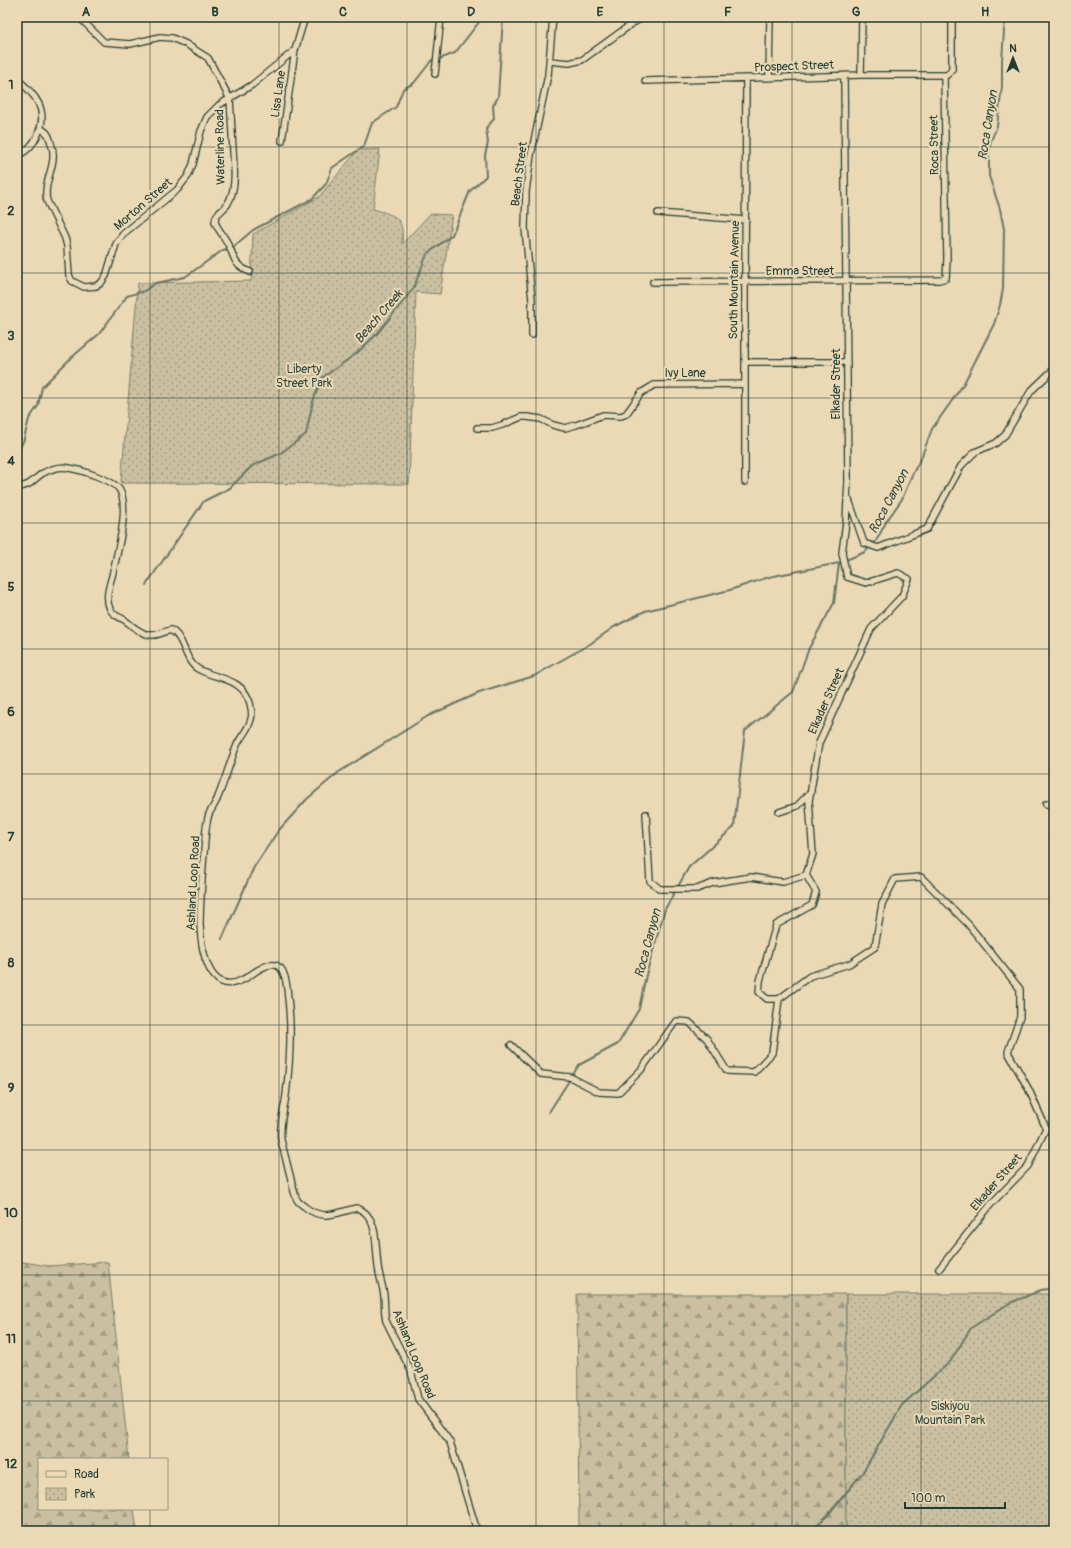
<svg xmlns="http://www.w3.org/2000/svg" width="1071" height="1548" viewBox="0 0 1071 1548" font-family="Pangolin,sans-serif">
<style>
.forest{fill:url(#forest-firs);stroke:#747e6a}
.park{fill:url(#park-dots);stroke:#747e6a}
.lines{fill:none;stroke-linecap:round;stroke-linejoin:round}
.stream{stroke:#6b7765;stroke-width:2}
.street-casing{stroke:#1f3d34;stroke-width:8}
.street{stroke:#ebd9b6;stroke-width:5.5}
.grid{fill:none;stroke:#1f3d34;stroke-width:1;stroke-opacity:0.55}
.labels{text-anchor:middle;stroke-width:4;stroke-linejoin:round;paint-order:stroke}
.street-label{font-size:12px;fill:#1f3d34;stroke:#ebd9b6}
.park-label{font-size:12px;fill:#304a3f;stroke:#ebd9b6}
.water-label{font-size:13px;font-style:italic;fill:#324b40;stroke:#ebd9b6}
.neatline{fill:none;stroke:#1f3d34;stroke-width:1.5}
.grid-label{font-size:13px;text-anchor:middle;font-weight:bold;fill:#1f3d34}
</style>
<defs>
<pattern id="forest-firs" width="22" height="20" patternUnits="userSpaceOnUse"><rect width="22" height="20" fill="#cac0a1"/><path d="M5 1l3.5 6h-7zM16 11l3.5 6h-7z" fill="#a39d84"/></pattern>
<pattern id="park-dots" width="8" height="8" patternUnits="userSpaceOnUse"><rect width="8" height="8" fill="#cac0a1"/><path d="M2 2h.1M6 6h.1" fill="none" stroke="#a39d84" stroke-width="1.8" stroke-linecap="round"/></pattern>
</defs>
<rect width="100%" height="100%" fill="#ebd9b6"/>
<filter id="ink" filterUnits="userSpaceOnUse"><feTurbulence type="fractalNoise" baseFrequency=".025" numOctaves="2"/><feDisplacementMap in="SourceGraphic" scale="8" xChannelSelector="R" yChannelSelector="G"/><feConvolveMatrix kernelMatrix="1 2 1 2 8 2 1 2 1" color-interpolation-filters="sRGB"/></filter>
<g filter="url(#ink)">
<path class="forest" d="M17,1261L48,1266L108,1262L129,1459H39V1509H134L137,1531H17Z
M577,1294H846V1531H579Z"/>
<path class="park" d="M380,149L373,209C397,216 404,217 402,244L430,214L452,215L440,294L416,292L409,484L121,483L138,283L251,281L253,234L319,197L358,150Z
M846,1294H1054V1531H846Z"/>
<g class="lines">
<path class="stream" d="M564,18L579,17
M17,455L24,439L29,419L38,406L42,387L71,358L99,334L127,296L144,291L156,283L185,277L223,250L232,248L253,230L312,199L326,184L332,168L364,146L372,123L396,107L403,89L414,83L432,60L442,58L455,53L483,17
M146,585L204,501L230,488L252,466L281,453L306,434L313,401L322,378L357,353L377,334L413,289L427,254L452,235L470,191L486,176L485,155L488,143L486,128L494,119L493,106L498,97L503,17
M222,939L254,867L278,831L307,799L339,772L428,716L479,693L534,676L590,644L614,627L645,611L730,590L769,577L839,563
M549,1112L579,1065L618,1044L639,1009L646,975L665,909L689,867L734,827L745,731L793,692L809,648L834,603L839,563L865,552L876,541L886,522L902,499L912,475L921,458L932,429L963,385L994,324L1000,305L1003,289L1004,229L1000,209L989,176V150L991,141L997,126L1002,86V60L1005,17
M810,1531L827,1516L863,1472L902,1405L950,1362L971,1328L1008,1304L1041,1290L1054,1288"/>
<g class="street-casing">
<path id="street" d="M77,17L82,20L104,42L130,44L160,37L172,38L186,44L208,58L230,99L234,167C235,179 234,194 227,205C222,212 215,213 215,222C218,230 224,236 228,244C236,259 232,264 250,272
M550,61L569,63L582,60L633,23L644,17
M435,74L441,17
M861,75L862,17
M769,78L770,17
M17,79C35,94 49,110 38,134C34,144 28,151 17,156
M645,81L861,75H947L952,70V17
M41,129C48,132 49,136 51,143C59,165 42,180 47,201L65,238L67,246L69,275L72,281L84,287L96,286L101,283L106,276L116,244L123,234L177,190L188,176L193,164L201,131L207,117L219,105L252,85L295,50L305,17
M282,141L295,50
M658,213L746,220
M653,282L939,280L946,278L947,260L944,75
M532,335V300L525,228L526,191L531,155L548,75L553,17
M745,362H847
M477,428H492L502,425L521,417H527L541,419L553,425L565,428L576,425L603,415L621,416L626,414L629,410L641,393L654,385L745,384
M745,482V282L746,79
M17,487C31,487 33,479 43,473C51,469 61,466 69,468C81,470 113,480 119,489C131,506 116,557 112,576C109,586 105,599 110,609C113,616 121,617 126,621C133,627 144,636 153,635C159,635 165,631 171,630C185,638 184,661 198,669C218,680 242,677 250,703C251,708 253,714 251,719C249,729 241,736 237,745C230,762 225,780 218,797C216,803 212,808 209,814C205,826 205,841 204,853C202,877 200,901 200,925C201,947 208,997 242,980C251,976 260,966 270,965C276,964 281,967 283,972C287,980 287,989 288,998C292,1030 290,1063 286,1095C284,1111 279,1124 281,1140L295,1195C297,1202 300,1203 305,1207C324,1222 337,1212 357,1208C379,1215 375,1247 378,1266C379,1276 383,1286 384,1296C385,1305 384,1312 386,1321L411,1371L418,1399L450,1442L477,1531
M849,500L864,543L878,548L927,529L961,466L975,452L996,443L1005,435L1031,391L1054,369
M1046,804H1054
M779,812L797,806L811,792
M646,814L650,881L660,889H697L713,883L751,877L783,882L806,875
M1053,838L1054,830
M806,875L813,854L809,801L819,743L871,629L902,596L909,579L898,573L866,583L847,577L842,553L846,522L848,480L844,76
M806,875L816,892L812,905L776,925L760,981L759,992L767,999H779L810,976L849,964L875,947L882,904L895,879L921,877L968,924L1020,989V1017L1008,1052L1029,1090L1046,1128L1028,1166L992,1203L939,1269
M511,1045L541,1074L570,1077L599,1092L618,1093L641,1070L676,1021L689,1022L707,1039L727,1071L754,1072L772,1053L779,999"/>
</g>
<use href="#street" class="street"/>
</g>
</g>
<path class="grid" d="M150,17V1459M279,17V1531M407,17V1531M536,17V1531M664,17V1531M792,17V1531M921,17V1531M17,147H1054M17,273H1054M17,398H1054M17,523H1054M17,649H1054M17,774H1054M17,899H1054M17,1025H1054M17,1150H1054M17,1275H1054M17,1401H1054M150,1509V1531"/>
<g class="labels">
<g class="street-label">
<text transform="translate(794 66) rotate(-2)" y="4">Prospect Street</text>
<text transform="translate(278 94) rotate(-82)" y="4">Lisa Lane</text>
<text transform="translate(934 145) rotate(-91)" y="4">Roca Street</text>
<text transform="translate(220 147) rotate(-91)" y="4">Waterline Road</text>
<text transform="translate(519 174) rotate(-83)" y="4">Beach Street</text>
<text transform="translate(143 204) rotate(-41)" y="4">Morton Street</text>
<text x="800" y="275">Emma Street</text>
<text transform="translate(734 280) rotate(-89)" y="4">South Mountain Avenue</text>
<text x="685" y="377">Ivy Lane</text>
<text transform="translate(836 384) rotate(-90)" y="4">Elkader Street</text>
<text transform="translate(826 701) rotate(-66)" y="4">Elkader Street</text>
<text transform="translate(193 883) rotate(-87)" y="4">Ashland Loop Road</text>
<text transform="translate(996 1182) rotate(-49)" y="4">Elkader Street</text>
<text transform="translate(414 1354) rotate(68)" y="4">Ashland Loop Road</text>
</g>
<g class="park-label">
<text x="304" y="373">Liberty<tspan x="304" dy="14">Street Park</tspan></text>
<text x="950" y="1410">Siskiyou<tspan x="950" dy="14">Mountain Park</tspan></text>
</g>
<g class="water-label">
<text transform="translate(987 125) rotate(-81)" y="5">Roca Canyon</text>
<text transform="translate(378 316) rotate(-49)" y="5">Beach Creek</text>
<text transform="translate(888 501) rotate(-62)" y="5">Roca Canyon</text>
<text transform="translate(647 943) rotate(-75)" y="5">Roca Canyon</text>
</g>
</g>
<rect width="1071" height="1548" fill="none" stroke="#ebd9b6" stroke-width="44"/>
<rect x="38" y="1458" width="130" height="52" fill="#ebd9b6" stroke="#999b82"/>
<rect x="46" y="1471" width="20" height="6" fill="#ebd9b6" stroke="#999b82"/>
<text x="74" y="1478" font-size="12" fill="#1f3d34">Road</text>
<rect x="46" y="1488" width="20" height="12" fill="url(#park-dots)" stroke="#999b82"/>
<text x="74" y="1498" font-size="12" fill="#1f3d34">Park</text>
<g transform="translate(1013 58)" stroke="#ebd9b6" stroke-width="3" paint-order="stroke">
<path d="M0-3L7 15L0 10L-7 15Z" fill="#1f3d34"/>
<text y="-6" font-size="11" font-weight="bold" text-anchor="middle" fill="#1f3d34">N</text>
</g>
<path d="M905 1502v6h100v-6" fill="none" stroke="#1f3d34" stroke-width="2"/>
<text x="911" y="1502" font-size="12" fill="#1f3d34" stroke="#ebd9b6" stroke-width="3" paint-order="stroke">100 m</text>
<rect x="22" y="22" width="1027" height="1504" class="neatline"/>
<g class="grid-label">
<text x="86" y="16">A</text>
<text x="215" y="16">B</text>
<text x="343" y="16">C</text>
<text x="471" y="16">D</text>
<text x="600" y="16">E</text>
<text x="728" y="16">F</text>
<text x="856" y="16">G</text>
<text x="985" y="16">H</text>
<text x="11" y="89">1</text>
<text x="11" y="215">2</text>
<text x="11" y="340">3</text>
<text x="11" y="465">4</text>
<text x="11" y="591">5</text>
<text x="11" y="716">6</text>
<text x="11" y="841">7</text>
<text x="11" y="967">8</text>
<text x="11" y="1092">9</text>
<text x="11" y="1217">10</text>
<text x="11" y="1343">11</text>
<text x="11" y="1468">12</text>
</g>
</svg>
